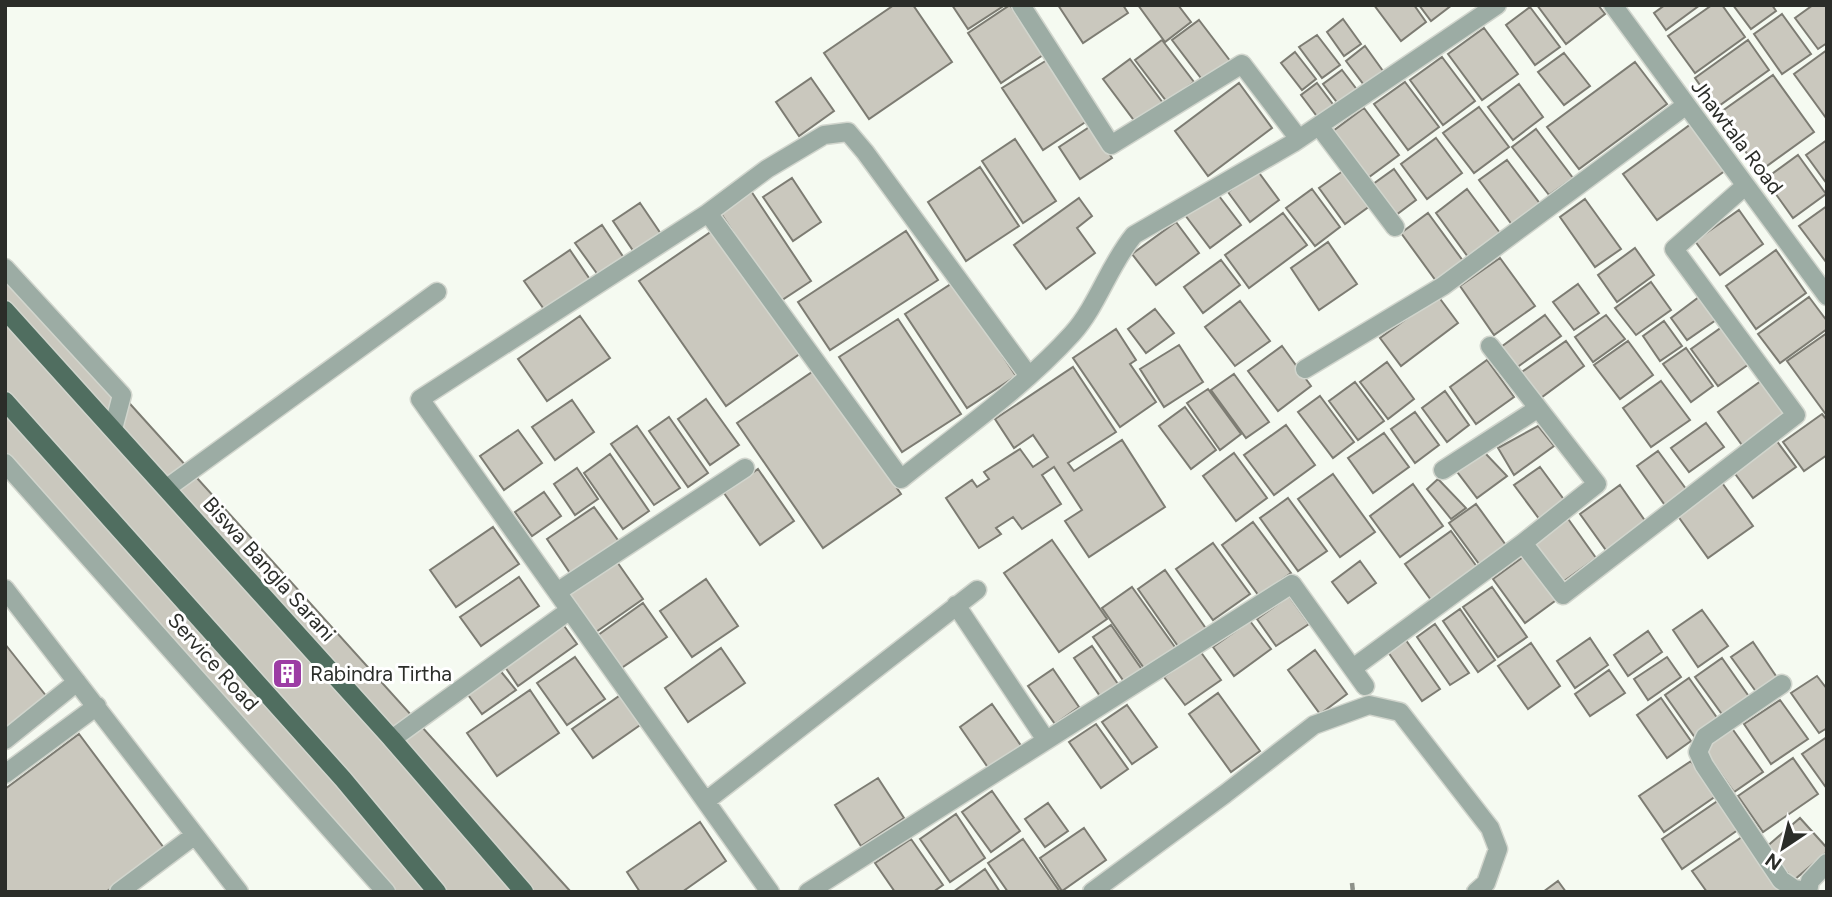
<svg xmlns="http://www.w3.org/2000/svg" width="1832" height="897" viewBox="0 0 1832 897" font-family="Figtree,sans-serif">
	<rect width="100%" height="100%" fill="#f5faf1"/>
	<path fill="#cac8be" stroke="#7d7c73" stroke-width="2" d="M894,5H913L952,62L869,119L824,53Z
		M952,5H1005L968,29Z
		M1010,5L1043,55L1001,83L968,33Z
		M1058,5H1123L1128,13L1083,43Z
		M1138,5H1178L1191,22L1165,42Z
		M1374,5H1414L1426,22L1401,41Z
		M1419,5H1452L1431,21Z
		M1537,5H1598L1605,14L1566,44Z
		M1665,5H1700L1666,30L1654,13Z
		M1712,5H1722L1745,37L1695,73L1668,36Z
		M1733,5H1772L1776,11L1751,29Z
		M1813,5H1827V43L1818,49L1795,18Z
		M1530,7L1560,47L1535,65L1506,25Z
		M1782,14L1811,54L1782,74L1754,34Z
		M1343,19L1361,44L1344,56L1327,32Z
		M1199,20L1231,62L1204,82L1172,40Z
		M1484,28L1518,74L1482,100L1448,54Z
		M1317,35L1340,65L1322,78L1299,47Z
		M1162,40L1194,82L1167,102L1135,60Z
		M1748,40L1769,70L1716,108L1695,78Z
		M1365,46L1383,71L1364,85L1346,61Z
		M1827,50V117L1826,118L1794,74Z
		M1295,52L1316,79L1302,90L1281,63Z
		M1564,53L1590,86L1564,105L1538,72Z
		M1442,57L1475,101L1443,125L1410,80Z
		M1130,59L1163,103L1136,123L1103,79Z
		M1047,60L1087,121L1043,150L1002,88Z
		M1635,62L1667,104L1579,169L1547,127Z
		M1342,70L1358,91L1339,105L1323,84Z
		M1773,75L1814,132L1760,171L1718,114Z
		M811,78L834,111L799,136L776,102Z
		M1405,82L1439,127L1408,150L1374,104Z
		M1239,83L1272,128L1208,176L1175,131Z
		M1317,83L1335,107L1319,119L1301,95Z
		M1519,84L1543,117L1513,140L1488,107Z
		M1479,107L1509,147L1474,173L1443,133Z
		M1364,108L1399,155L1365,180L1329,134Z
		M1691,124L1726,170L1657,220L1623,174Z
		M1091,126L1112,158L1080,179L1059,147Z
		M1536,129L1573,178L1549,195L1512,147Z
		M1436,138L1462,173L1427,199L1401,164Z
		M1015,139L1056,201L1023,223L982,161Z
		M1827,140V184L1806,155Z
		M1798,155L1826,194L1793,218L1765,179Z
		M1507,160L1541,205L1513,226L1479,180Z
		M980,167L1019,226L966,261L928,202Z
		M1347,168L1374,203L1345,224L1319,188Z
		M1394,169L1416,200L1392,218L1369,187Z
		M1257,170L1279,200L1250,222L1228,192Z
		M792,178L821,222L793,241L763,197Z
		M1312,189L1340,227L1315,246L1286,208Z
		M1467,189L1500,233L1468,257L1436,213Z
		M751,191L811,281L779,302L720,212Z
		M1216,192L1241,225L1210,248L1185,215Z
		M1079,198L1092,216L1077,228L1095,253L1046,289L1014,245Z
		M1585,199L1621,249L1595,267L1560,217Z
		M640,203L661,234L634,252L613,221Z
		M1827,206V262H1826L1799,226Z
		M1739,210L1763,244L1720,275L1695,241Z
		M1283,213L1307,245L1249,288L1225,255Z
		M1428,213L1466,265L1439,285L1401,233Z
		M1176,222L1199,253L1156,285L1132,254Z
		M602,225L624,258L598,275L575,243Z
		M715,229L801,353L726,406L639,281Z
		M906,231L938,280L830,350L798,302Z
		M1328,242L1357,284L1319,310L1291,268Z
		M1635,248L1654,275L1617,302L1598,275Z
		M570,250L591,281L546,312L524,281Z
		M1776,250L1806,293L1756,329L1726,286Z
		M5,257L122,395L571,892H393L5,456Z
		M1500,258L1535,306L1494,335L1460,286Z
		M1221,260L1240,285L1203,313L1184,287Z
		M954,282L1016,376L967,408L905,314Z
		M1651,282L1671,310L1636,335L1615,308Z
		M1578,284L1599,313L1574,330L1553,302Z
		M1438,296L1458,323L1401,366L1380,338Z
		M1699,297L1716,320L1687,340L1671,318Z
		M1809,297L1827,321V329L1780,363L1758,334Z
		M1240,301L1270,341L1235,366L1205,327Z
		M1155,309L1174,333L1146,353L1128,329Z
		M1545,315L1561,336L1516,368L1501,347Z
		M1606,315L1625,339L1593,362L1575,337Z
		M580,316L610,358L547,401L518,359Z
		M898,319L961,414L902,452L839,357Z
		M1664,321L1682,346L1660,361L1643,336Z
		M1722,327L1749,364L1718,386L1691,349Z
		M1116,329L1136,360L1130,364L1156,402L1120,427L1073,358Z
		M1827,333V416L1787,361Z
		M1566,341L1584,366L1538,400L1519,374Z
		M1628,341L1653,375L1620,399L1594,365Z
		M1179,345L1203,382L1164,407L1140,369Z
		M1282,346L1311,386L1278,411L1248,371Z
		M1686,348L1713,386L1691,402L1663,364Z
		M1487,360L1514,397L1476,424L1450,387Z
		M1387,362L1414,399L1388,419L1360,382Z
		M1073,367L1116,432L1068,463L1074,471L1122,440L1165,507L1089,557L1065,521L1082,510L1054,467L1042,475L1061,504L1022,529L1013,517L996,528L1001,534L979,548L946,498L972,480L977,487L989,479L984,472L1020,449L1033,467L1048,457L1033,435L1014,448L995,419Z
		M815,370L901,494L823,548L737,423Z
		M1234,374L1269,422L1246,438L1211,390Z
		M1661,381L1690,420L1651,447L1623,408Z
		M1761,381L1786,414L1742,445L1718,412Z
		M1355,382L1384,421L1358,440L1329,401Z
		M1208,389L1241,434L1220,450L1187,403Z
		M1445,391L1469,425L1447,442L1422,408Z
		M1320,396L1354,442L1333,458L1298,412Z
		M706,399L739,445L710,465L678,419Z
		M572,400L594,432L555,460L532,427Z
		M1185,407L1216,450L1191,469L1159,426Z
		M1415,412L1439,445L1415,463L1391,429Z
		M1822,414L1827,420V455L1804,471L1783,442Z
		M669,417L708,473L688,487L649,431Z
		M1706,423L1724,447L1689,472L1671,448Z
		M1286,425L1315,465L1274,495L1244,455Z
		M637,426L680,488L654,505L611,444Z
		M1538,426L1554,446L1514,475L1498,448Z
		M518,430L542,463L504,490L480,456Z
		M1384,433L1409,467L1373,493L1348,458Z
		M1776,440L1796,467L1753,498L1733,471Z
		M1658,451L1689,493L1667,508L1637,466Z
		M1234,453L1267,498L1236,521L1203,476Z
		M1485,453L1507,476L1477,498L1455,469Z
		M610,454L649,511L623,529L584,473Z
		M1540,467L1565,501L1540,520L1514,485Z
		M577,468L598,499L575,515L554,484Z
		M758,469L794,521L760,545L724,493Z
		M1333,474L1375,532L1340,557L1298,499Z
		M1438,479L1466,508L1451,519L1427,489Z
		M1720,480L1753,526L1708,558L1675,512Z
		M1413,484L1443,526L1400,557L1370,516Z
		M1620,485L1648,525L1608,553L1580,514Z
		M544,492L561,516L532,536L515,512Z
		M1288,498L1327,551L1298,571L1260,518Z
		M1476,504L1508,548L1482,568L1449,523Z
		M594,507L620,543L572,576L547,539Z
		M1566,516L1596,558L1560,584L1530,542Z
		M1253,522L1291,573L1259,596L1222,545Z
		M493,527L519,564L456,607L430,570Z
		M1451,531L1480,571L1434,604L1405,564Z
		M1052,540L1107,619L1059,652L1004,573Z
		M1213,543L1250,594L1213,620L1176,569Z
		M1527,554L1559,598L1525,623L1493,579Z
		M615,559L643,599L593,634L565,594Z
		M1360,561L1376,583L1348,603L1332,582Z
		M1165,570L1207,630L1180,649L1138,589Z
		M519,577L539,606L481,646L460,617Z
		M706,579L738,626L692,657L660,611Z
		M1132,587L1177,650L1146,671L1102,608Z
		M1492,587L1527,637L1498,657L1463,607Z
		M1289,596L1309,624L1276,646L1257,619Z
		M643,603L667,637L617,671L594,638Z
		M1460,609L1495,660L1478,672L1443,621Z
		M1702,610L1728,646L1698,667L1673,630Z
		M1250,621L1271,649L1234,676L1213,647Z
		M562,623L577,644L518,686L503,664Z
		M1435,624L1469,673L1450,685L1417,637Z
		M1111,625L1143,671L1125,683L1093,637Z
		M1648,631L1662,652L1628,676L1614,655Z
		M1403,636L1440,689L1422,701L1386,649Z
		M1590,638L1608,665L1575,688L1557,661Z
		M1753,642L1778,679L1757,693L1731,657Z
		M1531,643L1560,686L1528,709L1498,666Z
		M5,644L47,697L5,729Z
		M1092,646L1120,687L1102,699L1074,658Z
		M721,648L745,683L688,722L665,688Z
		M1315,650L1347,694L1320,714L1288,670Z
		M1200,651L1221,680L1185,705L1164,677Z
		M575,657L605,699L567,725L537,683Z
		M1667,657L1681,677L1648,700L1634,679Z
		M1722,658L1750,698L1724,717L1695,677Z
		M498,668L516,690L482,714L466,692Z
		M1053,669L1079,707L1055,724L1028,686Z
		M1609,670L1625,693L1590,716L1575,694Z
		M1817,676L1827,689V728L1819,733L1791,693Z
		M1689,678L1720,722L1696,739L1665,695Z
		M530,690L559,733L497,776L467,733Z
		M1218,693L1260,751L1231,772L1189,714Z
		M622,694L643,723L593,758L572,729Z
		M1661,698L1691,741L1667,758L1637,715Z
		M1780,700L1808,739L1771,764L1744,724Z
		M992,704L1022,747L989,769L960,727Z
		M1127,705L1157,747L1132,764L1102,722Z
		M1096,724L1128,769L1101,788L1069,742Z
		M1731,727L1763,772L1734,792L1702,747Z
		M79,734L164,848L106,892H5V789Z
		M1827,737V789L1802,754Z
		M1793,758L1818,794L1763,832L1738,796Z
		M1691,761L1716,796L1664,832L1639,796Z
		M878,778L904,818L861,846L835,805Z
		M992,791L1020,831L991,852L962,812Z
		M1722,798L1742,827L1682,869L1662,839Z
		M1048,803L1068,831L1045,847L1025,819Z
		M956,814L985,858L950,882L920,839Z
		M1800,818L1827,848V852L1794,880L1765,848Z
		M700,822L726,861L682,892H640L627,872Z
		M1084,828L1106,860L1062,891L1040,858Z
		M1742,837L1780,892H1707L1692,871Z
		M911,839L943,885L933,892H895L875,863Z
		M1023,839L1060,892H1008L988,863Z
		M985,869L1000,892H953Z
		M1558,881L1566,892H1543Z"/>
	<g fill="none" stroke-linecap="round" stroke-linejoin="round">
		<defs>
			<path id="minor" d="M1021,5L1111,145L1242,64L1299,139
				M1613,5L1827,296
				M1319,126L1395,227
				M708,213L767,169L824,135L848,132L865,152L1029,376
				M5,268L122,395L113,429
				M1305,369L1443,286L1685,106
				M5,463L386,892
				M1443,470L1537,409
				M167,488L437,292
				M1523,543L1563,595L1796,415L1674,249L1745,186
				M5,589L239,892
				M557,592L745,468
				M956,605L1046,740
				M1353,668L1523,543L1597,484L1490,346
				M1782,684L1705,737L1698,752L1704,765L1781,880L1794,889L1807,891
				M392,739L570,610
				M5,740L77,682
				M5,774L97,706
				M706,801L977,590
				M119,892L195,835
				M770,892L420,399L708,213L901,479C958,433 1022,389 1072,334C1098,305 1109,265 1134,235L1293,143L1497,5
				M808,892L1292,584L1365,686
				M1092,892L1225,794L1314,725L1369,705L1400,712L1490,828L1498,849L1486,883L1476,892
				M1808,892L1810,881L1827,863"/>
			<path id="major" d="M5,310L392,739L524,892
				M5,401L343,779L437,892"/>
		</defs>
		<use href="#minor" stroke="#d1d5cd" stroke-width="21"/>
		<use href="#major" stroke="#d1d5cd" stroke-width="21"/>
		<path stroke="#8d918a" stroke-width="4.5" stroke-dasharray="7 3.5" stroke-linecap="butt" d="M1352,883L1353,892"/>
		<use href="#minor" stroke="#9caca4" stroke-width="18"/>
		<use href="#major" stroke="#506e60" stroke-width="18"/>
	</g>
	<defs>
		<symbol id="building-square" viewBox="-11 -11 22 22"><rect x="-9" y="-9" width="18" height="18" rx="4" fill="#9c3ca4" stroke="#fff"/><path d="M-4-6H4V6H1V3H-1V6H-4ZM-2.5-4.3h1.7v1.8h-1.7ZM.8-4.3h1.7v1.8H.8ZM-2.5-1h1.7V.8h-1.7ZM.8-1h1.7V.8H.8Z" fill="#fff"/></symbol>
	</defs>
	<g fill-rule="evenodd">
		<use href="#building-square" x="270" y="656" width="35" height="35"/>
	</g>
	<g text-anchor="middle" stroke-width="6" stroke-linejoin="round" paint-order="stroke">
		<g font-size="21" fill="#2b2d29" stroke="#fff">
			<text transform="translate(1737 137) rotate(53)" y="7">Jhawtala Road</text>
			<text transform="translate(269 569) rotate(48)" y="7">Biswa Bangla Sarani</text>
			<text transform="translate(213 662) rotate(48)" y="7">Service Road</text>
		</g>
		<g font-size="21" fill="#2b2d29" stroke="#fff" text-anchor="start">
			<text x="310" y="681">Rabindra Tirtha</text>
		</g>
	</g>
	<rect width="1832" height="897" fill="none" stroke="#2b2d29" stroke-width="14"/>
	<g transform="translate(1783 848) rotate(215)" stroke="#ffffff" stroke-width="5" paint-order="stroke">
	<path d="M0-5L12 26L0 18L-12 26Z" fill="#2b2d29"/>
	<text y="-10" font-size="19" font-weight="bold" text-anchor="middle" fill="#2b2d29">N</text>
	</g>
</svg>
